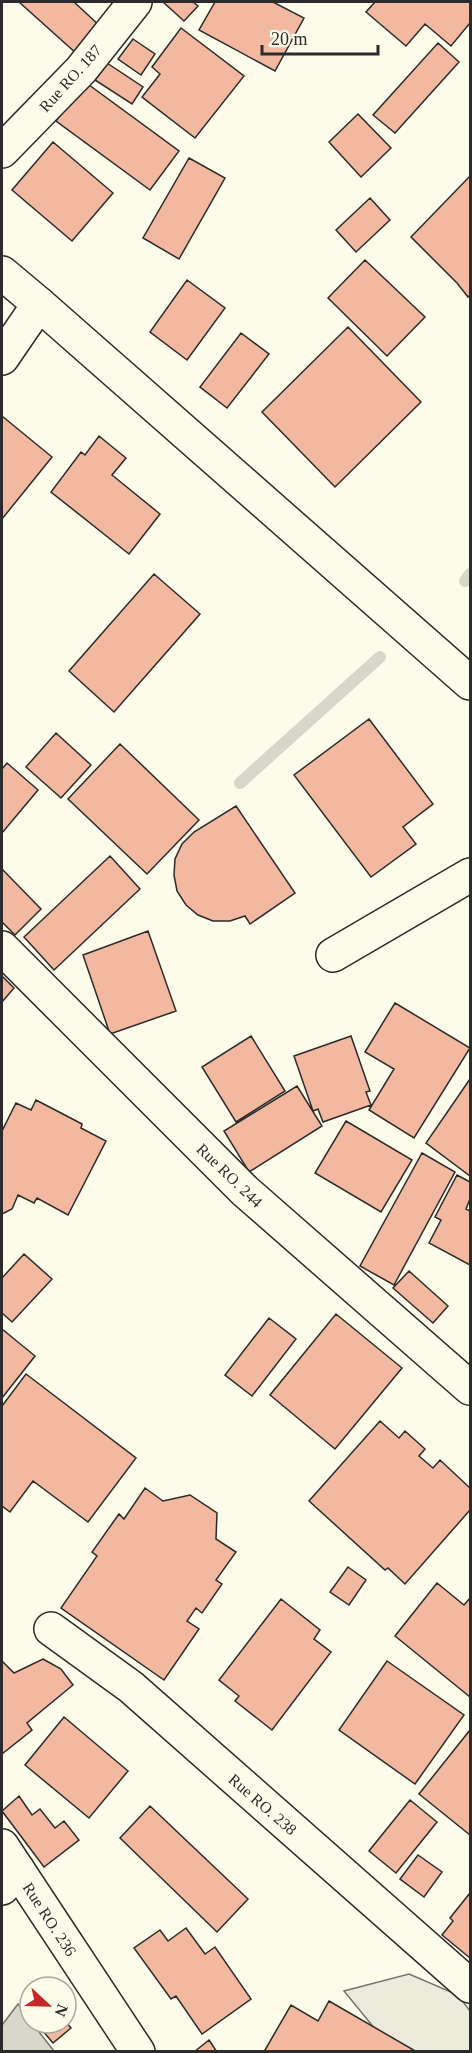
<svg xmlns="http://www.w3.org/2000/svg" width="472" height="2053" viewBox="0 0 472 2053" font-family="Georgia,serif">
	<rect width="100%" height="100%" fill="#fdfbea"/>
	<path fill="#ecebdb" stroke="#74746e" stroke-width="1.5" d="M409,1974L458,1995L470,2011V2051H393L344,1991Z"/>
	<path fill="#d8d7c9" stroke="#74746e" stroke-width="1.5" d="M18,2004L30,2020V2023H32L54,2051H2V2025Z"/>
	<g fill="none" stroke-linecap="round" stroke-linejoin="round">
		<path stroke="#d8d7c9" stroke-width="12" d="M465,581L470,574
			M240,783L380,657"/>
	</g>
	<path fill="#f2b8a0" stroke="#2b2b2b" stroke-width="1.5" d="M19,2H74L101,27L77,54Z
		M163,2H193L198,6L184,21Z
		M215,2H273L304,18L275,71L199,30Z
		M375,2H470V23L451,46L425,24L406,46L366,12Z
		M181,28L244,76L195,138L142,97L160,74L152,67Z
		M133,39L155,54L141,75L118,59Z
		M438,43L459,62L395,133L373,115Z
		M107,63L143,87L132,104L95,80Z
		M85,82L179,151L150,190L56,121Z
		M358,114L391,148L361,177L329,142Z
		M53,142L113,193L72,241L12,190Z
		M189,158L225,178L179,259L143,238Z
		M470,176V295L468,297L457,283L411,237Z
		M370,198L390,220L356,252L336,230Z
		M365,260L425,317L387,356L328,298Z
		M187,280L225,308L187,360L150,332Z
		M348,327L421,402L335,487L262,412Z
		M241,333L269,354L227,408L200,387Z
		M2,416L52,457L2,519Z
		M99,436L126,458L112,475L160,514L129,554L51,492L81,452L85,455Z
		M154,574L200,614L114,712L69,671Z
		M369,719L433,804L403,827L416,844L371,877L294,775Z
		M56,733L91,765L61,798L26,767Z
		M120,744L199,820L147,874L68,799Z
		M7,763L38,790L2,833V769Z
		M236,806L295,893L250,924L245,916L230,921H213L198,915L186,905L177,891L174,875L175,859L182,844L194,832Z
		M110,856L140,889L54,970L24,937Z
		M3,870L41,909L15,935L2,922V872Z
		M148,931L176,1011L110,1034L83,955Z
		M2,976L14,988L2,1002Z
		M395,1003L470,1048L414,1138L369,1110L394,1069L365,1052Z
		M251,1036L285,1091L236,1122L202,1067Z
		M351,1036L370,1091L366,1092L371,1105L323,1122L318,1109L313,1111L294,1056Z
		M470,1079V1176L426,1143Z
		M297,1086L322,1126L249,1172L224,1131Z
		M36,1100L82,1124L81,1128L106,1141L68,1215L37,1198L34,1203L18,1195L12,1209L2,1214V1131L16,1103L31,1110Z
		M346,1121L412,1160L381,1212L315,1173Z
		M422,1153L455,1172L394,1285L360,1266Z
		M457,1175L470,1182V1199L466,1209L470,1211V1265L429,1243L441,1220L435,1217Z
		M24,1254L52,1279L12,1322L2,1313V1278Z
		M409,1271L448,1306L433,1323L393,1288Z
		M336,1314L402,1368L335,1449L270,1395Z
		M269,1318L296,1339L252,1396L225,1375Z
		M2,1329L35,1356L2,1398Z
		M26,1374L136,1458L88,1522L33,1481L10,1512L2,1506V1406Z
		M380,1421L399,1438L405,1431L425,1449L419,1456L433,1468L440,1460L470,1488V1510L405,1584L388,1568L385,1570L309,1501Z
		M145,1488L163,1501L190,1495L217,1513L216,1539L236,1552L216,1580L222,1584L202,1613L196,1608L187,1621L199,1629L164,1680L61,1608L97,1556L92,1552L119,1514L124,1519Z
		M348,1567L366,1580L349,1605L330,1592Z
		M437,1583L464,1605L470,1598V1697L395,1636Z
		M281,1599L320,1630L314,1639L331,1652L272,1730L235,1701L239,1696L219,1680Z
		M43,1659L61,1669L73,1685L27,1723L32,1730L2,1754V1661L14,1673Z
		M387,1661L464,1715L415,1784L339,1730Z
		M64,1717L128,1771L89,1818L25,1765Z
		M470,1730V1835L419,1794Z
		M19,1796L32,1815L40,1809L55,1828L64,1821L79,1840L44,1867L2,1811Z
		M410,1800L437,1822L396,1873L369,1851Z
		M150,1806L248,1899L217,1932L120,1838Z
		M418,1855L442,1872L424,1897L400,1879Z
		M470,1893V1958L442,1935L453,1921L450,1918Z
		M186,1928L205,1954L215,1947L251,1999L202,2034L176,1996L171,1999L134,1948L160,1930L168,1941Z
		M329,2001L417,2052H269L265,2050L291,2005L318,2021Z
		M66,2022L71,2028L53,2043L36,2023Z
		M209,2040L217,2052H194Z"/>
	<g fill="none" stroke-linecap="round" stroke-linejoin="round">
		<defs>
			<path id="minor" d="M2,151L81,70L135,2
				M2,358L39,304
				M2,948L245,1191L470,1388
				M333,955L470,875
				M51,1629L131,1687L470,1986
				M2,1888L18,1870"/>
			<path id="tertiary" d="M2,1846L138,2052"/>
			<path id="primary" d="M2,273L39,304L470,683"/>
		</defs>
		<use href="#minor" stroke="#2b2b2b" stroke-width="36"/>
		<use href="#tertiary" stroke="#2b2b2b" stroke-width="36"/>
		<use href="#primary" stroke="#2b2b2b" stroke-width="36"/>
		<use href="#minor" stroke="#fdfbea" stroke-width="33"/>
		<use href="#tertiary" stroke="#fdfbea" stroke-width="33"/>
		<use href="#primary" stroke="#fdfbea" stroke-width="33"/>
	</g>
	<g text-anchor="middle" stroke-width="4.5" stroke-linejoin="round" paint-order="stroke">
		<g font-size="16" fill="#2b2b2b" stroke="#fdfbea">
			<text transform="translate(70 78) rotate(-48)" y="6">Rue RO. 187</text>
			<text transform="translate(230 1175) rotate(44)" y="6">Rue RO. 244</text>
			<text transform="translate(263 1804) rotate(41)" y="6">Rue RO. 238</text>
			<text transform="translate(50 1919) rotate(57)" y="6">Rue RO. 236</text>
		</g>
	</g>
	<rect width="472" height="2053" fill="none" stroke="#2b2b2b" stroke-width="6"/>
	<g transform="translate(48 2005) rotate(112)"><circle r="28" fill="#fdfbea" stroke="#a9a89e" stroke-width="1.5"/>
	<path d="M0-4.5L10 22L0 15L-10 22Z" fill="#c62828"/>
	<text y="-9" font-size="16" font-weight="bold" text-anchor="middle" fill="#2b2b2b">N</text>
	</g>
	<path d="M262 45v9h116v-9" fill="none" stroke="#2b2b2b" stroke-width="3"/>
	<text x="271" y="45" font-size="18" fill="#2b2b2b" stroke="#fdfbea" stroke-width="4.5" paint-order="stroke">20 m</text>
</svg>
